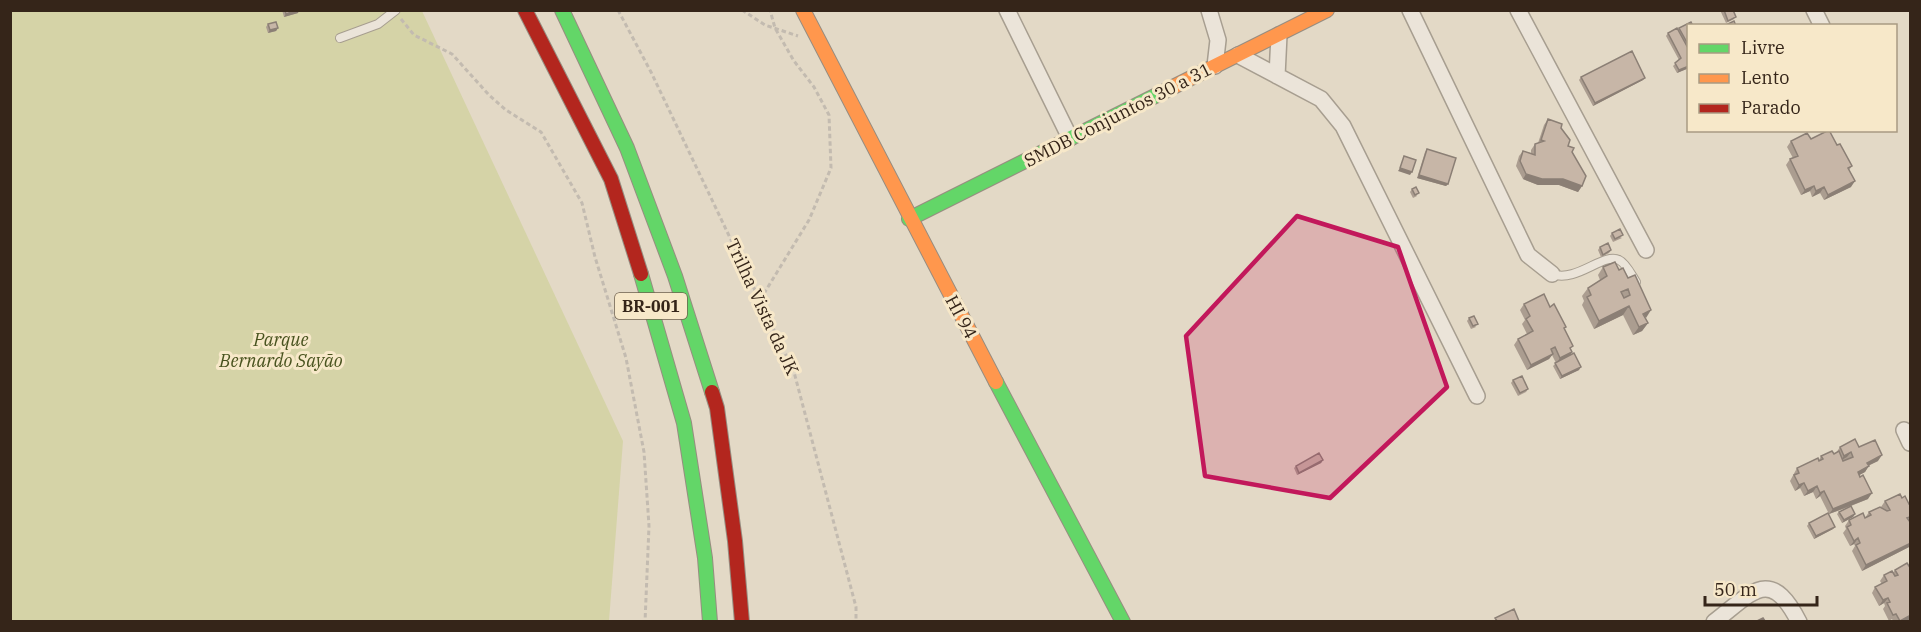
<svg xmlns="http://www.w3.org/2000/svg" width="1921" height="632" viewBox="0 0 1921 632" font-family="'IBM Plex Serif',serif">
	<rect width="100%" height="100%" fill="#e3d9c6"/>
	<path fill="#d5d3a7" d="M10,11H422L623,441L609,621H11Z"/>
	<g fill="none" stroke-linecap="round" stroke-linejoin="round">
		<defs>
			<path id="lane" d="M340,38L378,24L396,10
				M1552,274C1577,283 1603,252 1619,260C1626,263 1632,276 1636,282"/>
			<path id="street" d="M1007,10L1070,138
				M1209,10L1218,40L1215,66
				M1410,10L1528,255L1552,274
				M1518,10L1646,250
				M1814,10L1822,26
				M1238,55L1321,99L1343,126L1477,396
				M1277,76L1279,35
				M1904,430L1910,443
				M1714,622C1752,593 1770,565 1799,622"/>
			<path id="fast" d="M562,10L627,148L675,276L712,392
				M909,219L1167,90
				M641,274L684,423L705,558L710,622
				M996,382L1123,622"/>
			<path id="slow" d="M803,10L996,382
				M1167,90L1327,10"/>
			<path id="jam" d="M525,10L611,179L641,274
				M712,392L717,408L735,541L742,622"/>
		</defs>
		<use href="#lane" stroke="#a79e90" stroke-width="10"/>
		<use href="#street" stroke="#a79e90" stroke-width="18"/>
		<use href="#fast" stroke="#978d80" stroke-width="16"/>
		<use href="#slow" stroke="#978d80" stroke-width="16"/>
		<use href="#jam" stroke="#978d80" stroke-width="16"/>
		<path stroke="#c3bbb0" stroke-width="3" stroke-dasharray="4.5 3" stroke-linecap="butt" d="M618,10L651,72L794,372L856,607V622
			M742,10L765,25L798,36
			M401,19L414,35L452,54L489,95L506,110L541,132L582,203L595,257L626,358L644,452L649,526L645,622
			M760,300L809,220L831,168L829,115L814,87L794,61L775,28L770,10"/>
		<use href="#lane" stroke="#ebe4d9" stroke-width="8"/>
		<use href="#street" stroke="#ebe4d9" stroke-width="15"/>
		<use href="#fast" stroke="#63d668" stroke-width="14"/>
		<use href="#slow" stroke="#ff974d" stroke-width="14"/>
		<use href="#jam" stroke="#b3261e" stroke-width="14"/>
	</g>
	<path fill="#ab9d90" d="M282,10H299L298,13L284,17Z
		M1720,10H1733L1734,19L1726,23Z
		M268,24L278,28L276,31L268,33L266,27Z
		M1689,26V68L1677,73L1673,66L1679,60L1666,36L1668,33L1678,29L1679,28Z
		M1581,77L1643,80L1593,106L1579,80Z
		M1548,119L1561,128L1568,146L1572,152L1582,186L1578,192L1559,185H1538L1523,179L1516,166L1519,156L1523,151L1531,153V150L1535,144L1538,143L1544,125Z
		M1811,139L1837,145L1852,166L1849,170L1851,187L1824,200L1820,193L1812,197L1810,191L1801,195L1786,165L1790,159L1793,158L1787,147L1791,141Z
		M1427,149L1448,184L1446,186L1417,178L1425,152Z
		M1412,189L1417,196L1413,198L1410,192Z
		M1612,233L1622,238L1613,242L1610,236Z
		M1600,247L1611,250L1609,253L1601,257L1598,250Z
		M1615,262L1648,323L1642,331L1633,335L1623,315L1594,329L1582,305L1584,301L1582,296L1588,288L1600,280L1598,275L1603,267Z
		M1524,304L1550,307L1566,327L1564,329L1572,352L1570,355L1579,370L1560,379L1553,366L1556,363L1552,355L1549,359L1527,370L1514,345L1518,339L1527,334L1522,324L1525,320L1520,310Z
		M1469,318L1476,327L1471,329L1467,321Z
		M1513,380L1528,389L1526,392L1518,396L1511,383Z
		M1840,447H1859L1878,461L1868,466L1865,472L1859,475L1868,499L1851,506L1855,514L1853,517L1842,523L1837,514L1839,512L1849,507L1829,514L1820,496L1816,499L1813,492L1804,496L1800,488L1795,491L1790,481L1797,468L1819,460L1821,456L1834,454L1836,453Z
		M1323,460L1321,463L1297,475L1294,468L1296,466Z
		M1902,498L1909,504L1911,503V546L1862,571L1852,551L1855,546L1854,544L1850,546L1843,533L1846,529L1845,526L1849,520L1865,518L1869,512L1882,508L1881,507L1885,501Z
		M1809,523L1833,529L1814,539L1807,526Z
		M1910,569H1911V619L1906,621H1893L1892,619L1889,621L1883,609L1885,606L1884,603L1879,606L1872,593L1875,587L1882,584L1880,581L1884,575L1893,573L1895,570Z"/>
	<path fill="#8b7f75" d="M297,10H299L298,13L284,17L286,14Z
		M278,28L276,31L268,33L270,30Z
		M1689,66V68L1677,73L1679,70Z
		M1645,78L1643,80L1593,106L1595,103Z
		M1400,168L1412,172L1410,175L1398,171Z
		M1526,174L1563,179L1582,186L1578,192L1559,185H1538L1523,179Z
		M1419,175L1448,184L1446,186L1417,178Z
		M1855,181L1851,187L1824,200L1828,195Z
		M1814,186L1810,191L1801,195L1805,190Z
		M1824,187L1820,193L1812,197L1816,191Z
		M1629,306L1623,315L1594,329L1599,321Z
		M1651,310L1646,318L1643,314Z
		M1648,323L1642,331L1633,335L1639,327Z
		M1572,352L1569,358L1556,364L1560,358Z
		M1553,354L1549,359L1527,370L1531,365Z
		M1581,367L1579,370L1560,379L1562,376Z
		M1851,452L1847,457L1840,461L1844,456Z
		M1882,455L1878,461L1863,468L1867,463Z
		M1323,460L1321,463L1297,475L1299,473Z
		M1869,466L1865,472L1854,478L1858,472Z
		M1804,483L1800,488L1795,491L1799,485Z
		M1817,486L1813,492L1804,496L1808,491Z
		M1824,491L1820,496L1816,499L1820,493Z
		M1872,493L1868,499L1829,514L1833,509Z
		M1855,514L1853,517L1842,523L1844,520Z
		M1835,527L1833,529L1814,539L1816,536Z
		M1858,538L1854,544L1850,546L1854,541Z
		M1911,543V546L1862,571L1866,565Z
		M1888,598L1884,603L1879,606L1883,600Z
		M1911,615V619L1906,621H1899Z"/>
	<path fill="#c7b6a7" stroke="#8b7f75" stroke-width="1.5" fill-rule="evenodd" d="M285,10H297L286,14Z
		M1724,10H1733L1736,17L1728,21Z
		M1734,21L1736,26H1724Z
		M276,22L278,28L270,30L268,24Z
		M1691,22L1693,26H1689V46L1679,28Z
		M1677,28L1689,50V66L1679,70L1675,63L1681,58L1668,33Z
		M1632,51L1645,78L1595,103L1581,77Z
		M1548,119L1562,124L1561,128L1570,140L1568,146L1574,148L1572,152L1586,176L1582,186L1563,179H1542L1526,174L1520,161L1523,151L1535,155V144L1544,141L1541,140Z
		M1829,130L1837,145L1840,144L1852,166L1848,168L1855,181L1828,195L1824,187L1816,191L1814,186L1805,190L1790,159L1798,156L1791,141L1807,133L1811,139Z
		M1427,149L1456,158L1448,184L1419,175Z
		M1404,156L1416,160L1412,172L1400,168Z
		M1416,187L1419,193L1415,195L1412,189Z
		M1620,229L1623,235L1615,239L1612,233Z
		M1608,243L1611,250L1603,255L1600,247Z
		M1615,262L1619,270L1623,268L1628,278L1635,275L1651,310L1643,314L1648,323L1639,327L1629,306L1599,321L1587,297L1591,295L1588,288L1607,276L1603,267ZM1628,289L1630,295L1624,298L1621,292Z
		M1544,294L1550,307L1554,304L1566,327L1564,328L1573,346L1570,348L1572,352L1560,358L1555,347L1551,349L1553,354L1531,365L1518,339L1533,331L1526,319L1530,316L1524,304Z
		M1474,316L1478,324L1473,326L1469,318Z
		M1574,353L1581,367L1562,376L1555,363Z
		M1522,376L1528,389L1520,393L1513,380Z
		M1855,439L1859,447L1875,440L1882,455L1867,463L1869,466L1858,472L1860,477L1863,475L1872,493L1833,509L1824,491L1820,493L1817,486L1808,491L1804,483L1799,485L1794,475L1799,473L1797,468L1818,458L1819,461L1823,459L1821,456L1832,451L1834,454L1839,451L1843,461L1853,457L1851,452L1844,456L1840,447Z
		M1319,453L1323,460L1299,473L1296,466Z
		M1900,494L1902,498L1905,496L1909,504L1911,503V519L1910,517L1907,518L1910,522H1911V543L1866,565L1856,545L1860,543L1858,538L1854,541L1847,527L1851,525L1849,520L1863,513L1865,518L1871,515L1869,512L1880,507L1887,511L1890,510L1885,501Z
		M1851,506L1855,514L1844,520L1839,512Z
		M1828,513L1835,527L1816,536L1809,523Z
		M1907,563L1911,569V615L1900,621L1896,614L1893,615L1887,603L1890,602L1888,598L1883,600L1875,587L1887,581L1884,575L1892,571L1895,576L1898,575L1895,570Z
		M1514,609L1519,621H1497L1495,618Z
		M1763,618L1765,621H1757Z"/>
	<path fill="#c2185b" fill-opacity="0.2" stroke="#c2185b" stroke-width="4.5" stroke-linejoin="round" d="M1297,216L1398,247L1447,387L1330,498L1205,476L1186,336Z"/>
	<g text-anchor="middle" stroke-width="6" stroke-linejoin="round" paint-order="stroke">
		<rect fill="#f7e8c9" stroke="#6f604e" stroke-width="1.5" x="615" y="293" width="72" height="26" rx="4.5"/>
		<g font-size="16" font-weight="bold" fill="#352519">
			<text x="651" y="312">BR-001</text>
		</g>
		<g font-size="18" fill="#352519" stroke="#f7e8c9">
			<text transform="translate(1118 115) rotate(-27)" y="6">SMDB Conjuntos 30 a 31</text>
			<text transform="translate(762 307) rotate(65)" y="6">Trilha Vista da JK</text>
			<text transform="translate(961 317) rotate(62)" y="6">HI 94</text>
		</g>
		<g font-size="18" font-style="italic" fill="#49531f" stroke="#f7e8c9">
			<text x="281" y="346">Parque<tspan x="281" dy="21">Bernardo Sayão</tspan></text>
		</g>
	</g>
	<rect width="1921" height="632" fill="none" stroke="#352519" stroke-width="24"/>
	<rect x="1687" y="24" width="210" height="108" fill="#f7e8c9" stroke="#a99a83" stroke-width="1.5"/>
	<rect x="1699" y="44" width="30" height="9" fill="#63d668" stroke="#a99a83" stroke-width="1.5"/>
	<text x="1741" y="54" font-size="18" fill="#352519">Livre</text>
	<rect x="1699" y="74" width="30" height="9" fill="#ff974d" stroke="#a99a83" stroke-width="1.5"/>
	<text x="1741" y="84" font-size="18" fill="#352519">Lento</text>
	<rect x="1699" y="104" width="30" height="9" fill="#b3261e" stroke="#a99a83" stroke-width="1.5"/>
	<text x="1741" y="114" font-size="18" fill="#352519">Parado</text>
	<path d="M1705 596v9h112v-9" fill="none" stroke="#352519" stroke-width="3"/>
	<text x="1714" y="596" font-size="18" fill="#352519" stroke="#f7e8c9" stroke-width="4.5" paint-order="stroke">50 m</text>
</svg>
